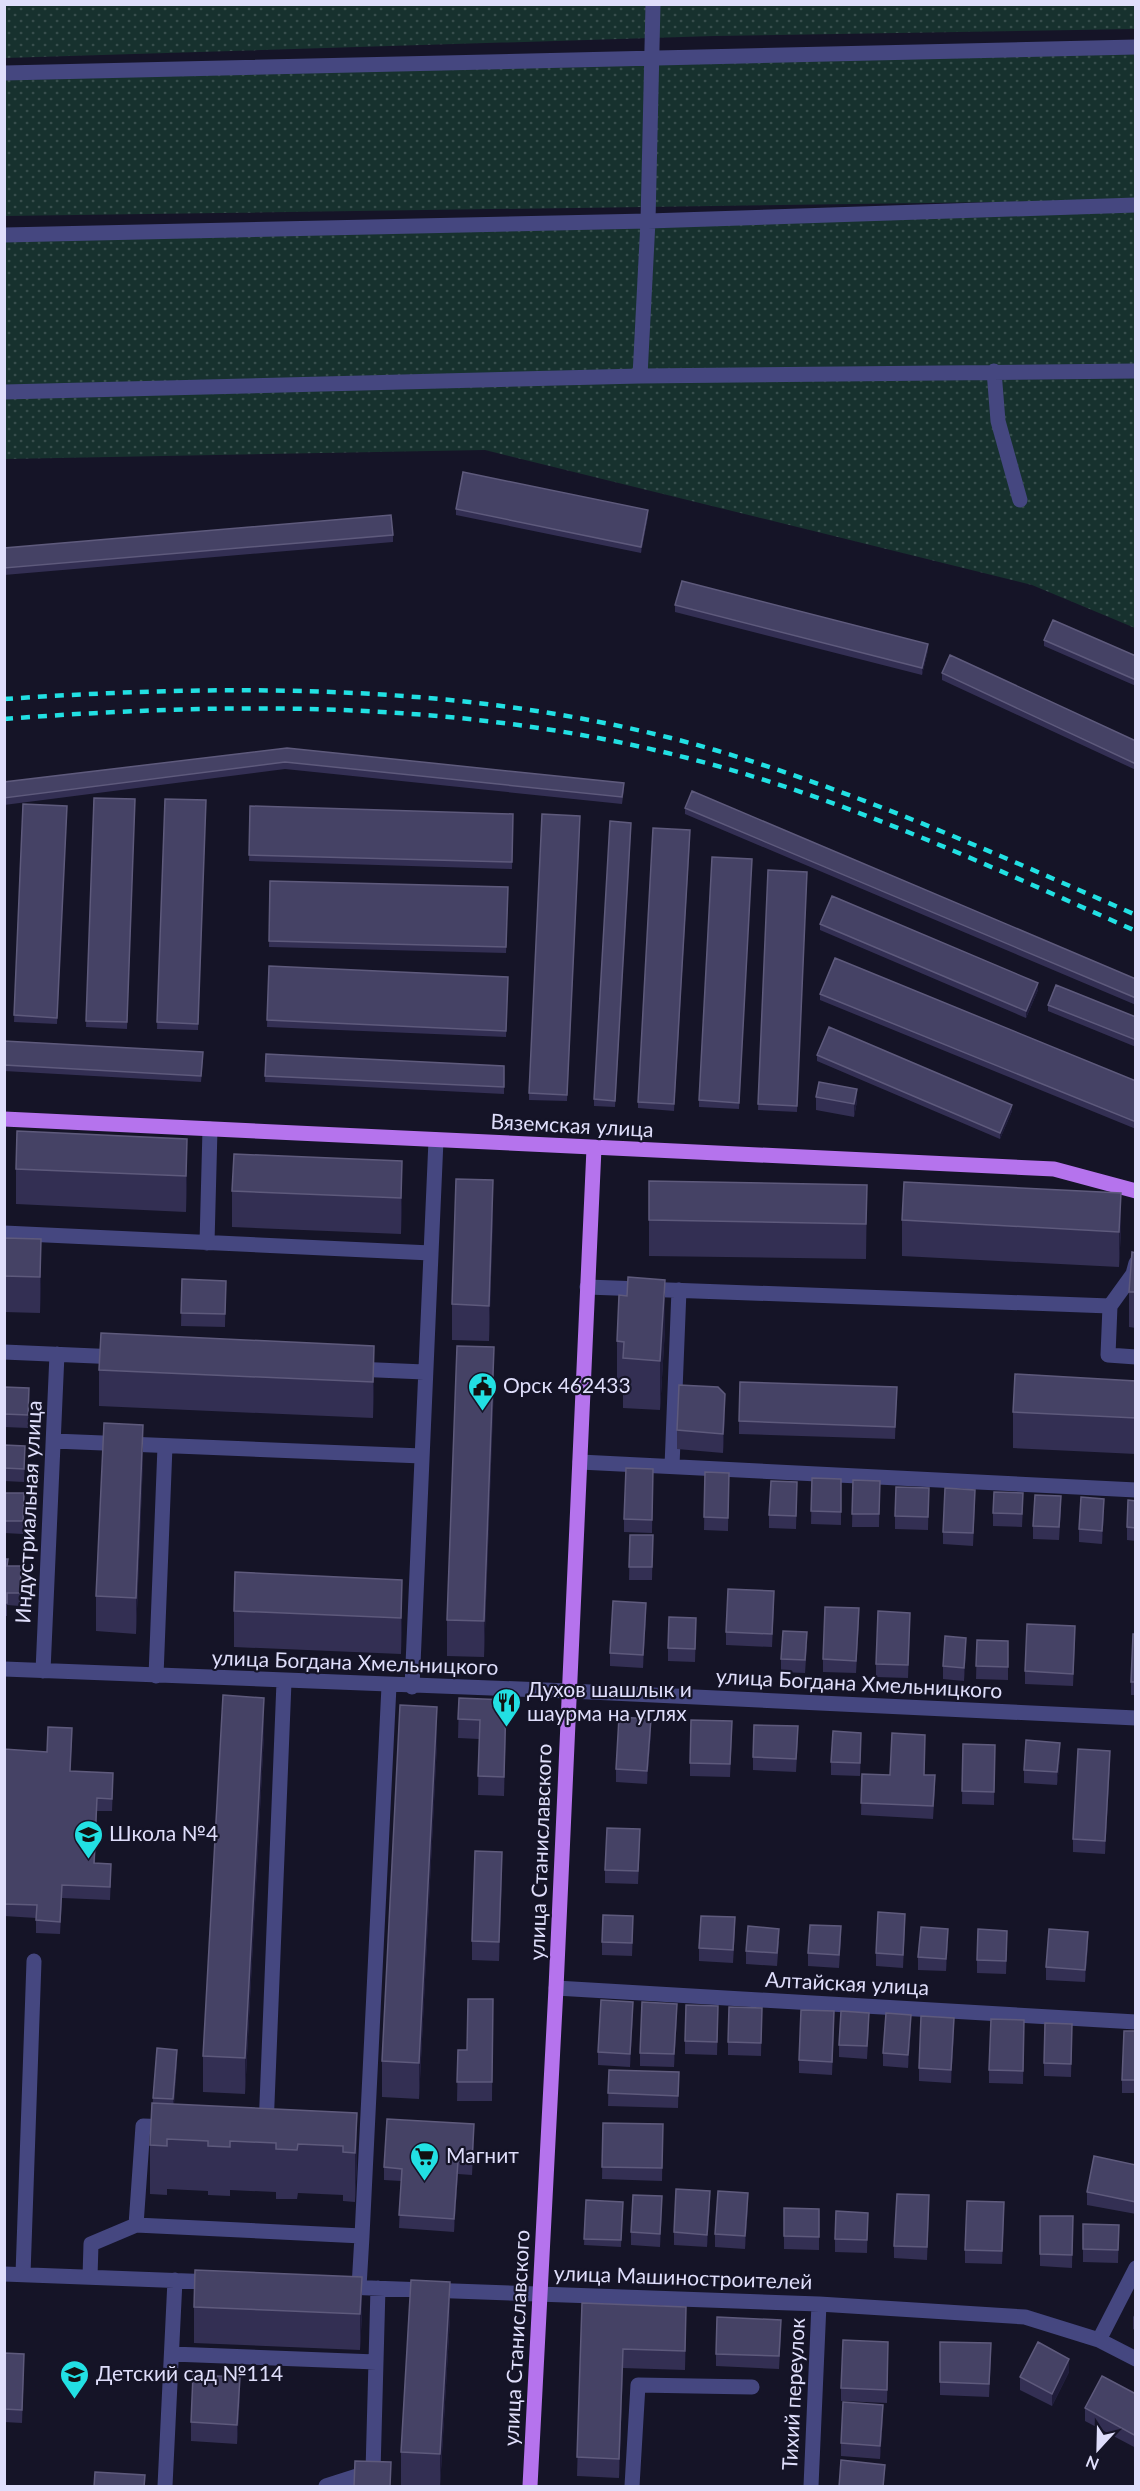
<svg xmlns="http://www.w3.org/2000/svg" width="1140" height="2491" viewBox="0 0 1140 2491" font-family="Lato,sans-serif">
	<defs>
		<pattern id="grass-dots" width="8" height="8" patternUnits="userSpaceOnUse" patternTransform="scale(1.5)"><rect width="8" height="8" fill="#17312e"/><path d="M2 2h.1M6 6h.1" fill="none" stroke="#384e4d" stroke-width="1.8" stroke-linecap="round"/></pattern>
	</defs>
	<rect width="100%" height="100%" fill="#151427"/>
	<path fill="url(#grass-dots)" d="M1135,4L1136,29L714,36L5,58L4,5Z
		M1135,40V200L5,216L4,71Z
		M1135,210V628L1032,585L485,450L5,459L4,229Z"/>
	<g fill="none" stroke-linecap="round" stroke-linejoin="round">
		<path stroke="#454780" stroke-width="15" d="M4,73L1136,47
			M4,235L648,221L1136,205
			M994,371L998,421L1020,500
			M640,376L648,221L653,4
			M4,392L640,376L1136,371
			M4,1233L431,1253
			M207,1243L210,1129
			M587,1287L1110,1306L1133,1274L1136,1263
			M1110,1306L1108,1355L1136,1357
			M4,1352L118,1357
			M355,1369L424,1372
			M54,1441L422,1456
			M580,1462L1136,1490
			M672,1466L679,1290
			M4,1669L569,1691L1136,1718
			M43,1671L57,1354
			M156,1676L165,1446
			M412,1687L436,1140
			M556,1988L1136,2022
			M266,2128L284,1682
			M136,2225L362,2236L389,1686
			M4,2274L214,2282
			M23,2274L34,1961
			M90,2277L91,2244L136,2225L143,2126L169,2127
			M343,2287L819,2304L1025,2317L1099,2340L1136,2359
			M359,2287L362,2236
			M1099,2340L1136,2268
			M172,2354L376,2362
			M165,2486L175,2280
			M326,2486L373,2471L378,2288
			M632,2486L638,2385L752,2387
			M811,2486L819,2304"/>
		<path stroke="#b573ed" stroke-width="15" d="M4,1119L1054,1169L1136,1191
			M530,2486L556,1988L594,1148"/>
		<path stroke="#22e0e3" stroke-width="4.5" stroke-dasharray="9 8" stroke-linecap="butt" d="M4,699C241,683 485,683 715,750C860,793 997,854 1136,915
			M4,719C242,701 478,700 710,764C857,804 996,869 1136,931"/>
	</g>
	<path fill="#332f53" d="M456,509L648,516L641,553L456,515Z
		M393,535V542L4,575V548Z
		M675,605L928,650L922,675L675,612Z
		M1044,640L1136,656V686L1044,646Z
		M942,673L1136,741V770L942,680Z
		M287,748L624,789L622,804L285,769L4,805V782Z
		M94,798L135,799L127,1029L86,1027Z
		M165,799L206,800L198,1030L157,1029Z
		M23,804L67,806L57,1024L14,1022Z
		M250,806L513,814L512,869L249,861Z
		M685,808L1136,979V1005L685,814Z
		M580,822L567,1101L529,1100V1093Z
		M631,829L615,1107L594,1106V1099Z
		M690,837L674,1111L638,1108V1102Z
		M752,859L739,1109L699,1107V1100Z
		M768,870L807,872L797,1112L758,1110Z
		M270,881L508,887L506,953L269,947Z
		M820,924L1038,990L1026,1018L820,930Z
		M269,966L508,977L506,1037L267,1027Z
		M820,994L1136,1081V1129L820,1000Z
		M1048,1005L1136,1017V1047L1048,1011Z
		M4,1041L203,1059L201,1082L4,1071Z
		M266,1054L504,1066V1094L265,1082Z
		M817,1055L1012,1111L1000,1139L817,1061Z
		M816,1097L857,1101L854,1117L816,1110Z
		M16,1169L187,1175L186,1212L16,1204Z
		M867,1185L866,1259L649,1256V1220Z
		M232,1191L402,1197L401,1234L232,1227Z
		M493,1216L489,1341L452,1340V1304Z
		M902,1220L1121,1229L1119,1267L902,1256Z
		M4,1238L41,1275L40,1313L4,1312Z
		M1136,1253V1328L1129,1327V1292Z
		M182,1279L226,1281L225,1327L181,1326Z
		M627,1296L665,1329L660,1410L623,1408V1391H617V1341Z
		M99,1370L374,1381L373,1418L99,1406Z
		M1136,1381V1454L1013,1448V1412Z
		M494,1383L484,1657L447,1656V1620Z
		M4,1387L29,1401L28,1428L4,1427Z
		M897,1387L895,1439L739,1434V1421Z
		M725,1413L723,1453L677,1449V1430Z
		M4,1445L25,1459L24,1482L4,1481Z
		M143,1461L136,1634L96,1631V1596Z
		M653,1469L652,1533L624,1532V1519Z
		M705,1472L729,1473L728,1531L704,1530Z
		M812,1478L841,1479V1525L811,1524Z
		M853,1480L880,1481L879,1527H852Z
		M929,1488L928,1530L895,1529V1516Z
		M4,1493L24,1506L23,1534L4,1533Z
		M797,1495L796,1529L769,1528V1515Z
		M1136,1501V1541L1127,1540V1527Z
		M975,1503L973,1546L943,1544V1532Z
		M1023,1506L1022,1527L993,1526V1513Z
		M1061,1509L1059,1540L1033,1539V1526Z
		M1104,1512L1102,1544L1079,1542V1529Z
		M630,1535H653L652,1580H629Z
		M4,1559L8,1566L21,1579L20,1606L7,1605V1616H4Z
		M774,1604L772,1647L726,1645V1632Z
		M234,1611L402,1615L401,1654L234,1647Z
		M646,1616L643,1668L610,1666V1653Z
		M859,1621L856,1673L823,1672V1659Z
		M910,1626L908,1678L876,1677V1664Z
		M696,1631L695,1662L668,1661V1648Z
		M1136,1634V1695H1131V1682Z
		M1075,1639L1073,1686L1025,1684V1671Z
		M977,1640L1008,1641V1680L976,1679Z
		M807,1645L805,1673L781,1672V1659Z
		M966,1650L964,1681L943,1679V1666Z
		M459,1698L506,1719L504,1796L478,1795L479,1739L458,1738Z
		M651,1732L647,1784L616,1782V1769Z
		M264,1734L245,2094L203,2092V2056Z
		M732,1734L730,1777L690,1776V1763Z
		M798,1739L796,1772L753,1770V1757Z
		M72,1741L70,1771L113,1786L112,1811H97L95,1863L111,1877L110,1900L62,1898L60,1934L36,1933V1918L4,1916V1749L47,1752Z
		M437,1743L419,2099L382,2097V2061Z
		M963,1744L995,1745L994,1805L962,1804Z
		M861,1746L860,1776L831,1775V1762Z
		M925,1748L924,1775L935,1788L933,1819L861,1815L862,1774L890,1775Z
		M1060,1756L1057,1785L1024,1783V1770Z
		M1110,1763L1105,1854L1073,1852V1839Z
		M640,1842L638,1884L605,1883V1870Z
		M502,1871L499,1961L472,1960V1941Z
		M905,1927L903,1968L876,1966V1953Z
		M633,1929L632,1956L602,1955V1942Z
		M735,1930L733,1963L699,1961V1948Z
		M841,1939L839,1968L808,1966V1953Z
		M779,1941L777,1966L746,1964V1951Z
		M948,1942L946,1971L918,1970V1957Z
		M1007,1943L1006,1974L977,1973V1960Z
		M1088,1945L1085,1982L1046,1980V1967Z
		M493,1999L492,2101H457L458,2050H467Z
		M762,2008L761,2056L728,2055V2042Z
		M633,2014L630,2067L598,2065V2052Z
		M677,2017L674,2067L640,2066V2053Z
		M718,2019L717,2055L685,2054V2041Z
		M834,2024L832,2075L799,2073V2060Z
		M869,2026L867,2059L839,2057V2045Z
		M911,2028L908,2068L883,2066V2053Z
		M954,2031L951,2083L919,2081V2068Z
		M1136,2031V2093H1122V2080Z
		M1024,2033L1023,2084L989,2083V2070Z
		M1072,2037L1071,2077L1044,2076V2063Z
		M177,2062L174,2104L357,2113V2162L355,2202L343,2201V2195L298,2193L297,2199H276V2192L230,2190V2196L208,2195V2191L167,2189V2195L150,2194V2145L153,2098Z
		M609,2070L679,2072L678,2108L608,2106Z
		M603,2123L663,2124L662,2181L602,2179Z
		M474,2137L472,2175L458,2174L454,2232L399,2228L401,2181L384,2180V2167Z
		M1136,2165V2214L1087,2205V2192Z
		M586,2200L623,2202L621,2247L584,2245Z
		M710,2204L707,2247L674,2245V2232Z
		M748,2206L745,2249L715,2247V2234Z
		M784,2208L819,2209V2250L784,2249Z
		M929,2208L927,2260L894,2258V2246Z
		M662,2209L660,2247L631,2245V2232Z
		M868,2213L867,2253L835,2252V2239Z
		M1004,2215L1002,2264L965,2263V2250Z
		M1040,2216H1073L1072,2268L1040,2266Z
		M1083,2224L1119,2225L1118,2263L1083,2262Z
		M582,2303L686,2326L685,2370L623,2368L619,2478L577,2476Z
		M194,2307L362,2313L360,2350L194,2343Z
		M1136,2312V2331L1133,2329V2317Z
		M450,2318L440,2487H401V2452Z
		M781,2333L779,2369L716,2366V2354Z
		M940,2342L991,2356L989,2397L940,2395Z
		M4,2353L24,2367L22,2423L4,2422Z
		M888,2355L887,2403L841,2401V2388Z
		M1069,2372L1052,2406L1020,2390V2377Z
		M1136,2394V2448L1085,2421V2408Z
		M240,2396L237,2444L191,2441V2422Z
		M883,2418L880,2459L841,2456V2443Z"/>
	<path fill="#1f1c3a" d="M648,510V516L641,553V547Z
		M928,644V650L922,675V668Z
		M1038,983V990L1026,1018V1011Z
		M857,1089V1101L854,1117V1104Z
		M1012,1105V1111L1000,1139V1133Z
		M187,1139V1175L186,1212V1176Z
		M402,1161V1197L401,1234V1198Z
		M493,1180V1216L489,1341V1306Z
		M1121,1193V1229L1119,1267V1232Z
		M41,1239V1275L40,1313V1277Z
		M665,1280V1329L660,1410V1361Z
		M374,1346V1381L373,1418V1382Z
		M494,1347V1383L484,1657V1621Z
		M725,1394V1413L723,1453V1434Z
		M143,1425V1461L136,1634V1598Z
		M1104,1499V1512L1102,1544V1531Z
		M402,1580V1615L401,1654V1618Z
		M646,1603V1616L643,1668V1655Z
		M966,1638V1650L964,1681V1668Z
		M264,1698V1734L245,2094V2058Z
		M506,1700V1719L504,1796V1777Z
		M437,1707V1743L419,2099V2063Z
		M651,1719V1732L647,1784V1771Z
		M1060,1743V1756L1057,1785V1772Z
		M1110,1751V1763L1105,1854V1841Z
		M502,1852V1871L499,1961V1942Z
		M948,1929V1942L946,1971V1959Z
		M1088,1932V1945L1085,1982V1970Z
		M633,2002V2014L630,2067V2054Z
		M677,2004V2017L674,2067V2054Z
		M911,2015V2028L908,2068V2055Z
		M954,2018V2031L951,2083V2070Z
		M177,2050V2062L173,2112V2099Z
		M357,2113V2162L355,2202V2153Z
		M474,2124V2137L472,2175V2162Z
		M458,2161V2174L454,2232V2219Z
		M710,2191V2204L707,2247V2235Z
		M748,2193V2206L745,2249V2236Z
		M662,2196V2209L660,2247V2234Z
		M362,2277V2313L360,2350V2314Z
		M450,2282V2318L440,2487V2454Z
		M686,2307V2326L685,2370V2351Z
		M623,2349V2368L619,2478V2459Z
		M1069,2359V2372L1052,2406V2394Z
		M240,2377V2396L237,2444V2425Z
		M883,2405V2418L880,2459V2446Z"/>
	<path fill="#454265" stroke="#5e5a7c" stroke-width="1.5" d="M463,472L648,510L641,547L456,509Z
		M391,515L393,535L4,568V548Z
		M682,581L928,644L922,668L675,605Z
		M1053,620L1136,656V680L1044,640Z
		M950,655L1136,741V764L942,673Z
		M287,748L624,783L622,797L285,762L4,798V782Z
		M692,791L1136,979V998L685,808Z
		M94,798L135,799L127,1022L86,1021Z
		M165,799L206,800L198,1024L157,1022Z
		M23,804L67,806L57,1018L14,1015Z
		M250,806L513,814L512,862L249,855Z
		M542,814L580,816L567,1095L529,1093Z
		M610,821L631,823L615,1101L594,1099Z
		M653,828L690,830L674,1104L638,1102Z
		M712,857L752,859L739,1103L699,1100Z
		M768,870L807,872L797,1106L758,1104Z
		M270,881L508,887L506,947L269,941Z
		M832,896L1038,983L1026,1011L820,924Z
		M835,958L1136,1081V1122L820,994Z
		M269,966L508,977L506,1031L267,1020Z
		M1056,985L1136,1017V1040L1048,1005Z
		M829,1027L1012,1105L1000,1133L817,1055Z
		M4,1041L203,1052L201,1076L4,1065Z
		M266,1054L504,1066V1087L265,1076Z
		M819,1082L857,1089L854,1104L816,1097Z
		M17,1131L187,1139L186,1176L16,1169Z
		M234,1154L402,1161L401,1198L232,1191Z
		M456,1179L493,1180L489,1306L452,1304Z
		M649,1181L867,1185L866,1224L649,1220Z
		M904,1182L1121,1193L1119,1232L902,1220Z
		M4,1238L41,1239L40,1277L4,1276Z
		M1132,1252L1136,1253V1292H1129Z
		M628,1277L665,1280L660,1361L623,1358L624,1342L617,1341L619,1295L627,1296Z
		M182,1279L226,1281L225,1314L181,1313Z
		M101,1333L374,1346L373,1382L99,1370Z
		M457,1346L494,1347L484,1621L447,1620Z
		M1015,1374L1136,1381V1418L1013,1412Z
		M740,1382L897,1387L895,1427L739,1421Z
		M679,1385L718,1387L725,1394L723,1434L677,1430Z
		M4,1387L29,1388L28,1415L4,1414Z
		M104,1423L143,1425L136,1598L96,1596Z
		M4,1445L25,1446L24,1469L4,1468Z
		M626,1468L653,1469L652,1520L624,1519Z
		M705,1472L729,1473L728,1518L704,1517Z
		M812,1478L841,1479V1512L811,1511Z
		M853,1480L880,1481L879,1514H852Z
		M771,1481L797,1482L796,1516L769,1515Z
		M896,1487L929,1488L928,1517L895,1516Z
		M945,1488L975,1490L973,1533L943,1532Z
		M994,1492L1023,1493L1022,1514L993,1513Z
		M4,1493H24L23,1521H4Z
		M1035,1495L1061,1496L1059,1527L1033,1526Z
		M1081,1497L1104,1499L1102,1531L1079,1529Z
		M1128,1500L1136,1501V1528L1127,1527Z
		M630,1535H653L652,1567H629Z
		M4,1559H8L7,1566H21L20,1593H7V1603H4Z
		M235,1572L402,1580L401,1618L234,1611Z
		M728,1589L774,1591L772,1634L726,1632Z
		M613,1601L646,1603L643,1655L610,1653Z
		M825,1607L859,1608L856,1661L823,1659Z
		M878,1611L910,1613L908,1665L876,1664Z
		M669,1617L696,1618L695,1649L668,1648Z
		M1027,1624L1075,1626L1073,1674L1025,1671Z
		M783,1631L807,1632L805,1660L781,1659Z
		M1133,1634H1136V1682H1131Z
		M945,1636L966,1638L964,1668L943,1666Z
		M977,1640L1008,1641V1667L976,1666Z
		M223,1695L264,1698L245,2058L203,2056Z
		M459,1698L506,1700L504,1777L478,1776L480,1720L458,1719Z
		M400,1705L437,1707L419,2063L382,2061Z
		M619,1717L651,1719L647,1771L616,1769Z
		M691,1720L732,1721L730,1764L690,1763Z
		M754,1725L798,1726L796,1759L753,1757Z
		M48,1727L72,1728L70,1771L113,1773L112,1799L97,1798L94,1863L111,1864L110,1887L62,1885L60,1922L36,1920L37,1905L4,1904V1749L47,1752Z
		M833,1731L861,1733L860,1763L831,1762Z
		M892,1733L925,1735L924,1775H935L933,1806L861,1803L862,1774L890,1775Z
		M1026,1740L1060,1743L1057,1772L1024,1770Z
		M963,1744L995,1745L994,1792L962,1791Z
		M1078,1749L1110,1751L1105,1841L1073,1839Z
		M607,1828L640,1829L638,1871L605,1870Z
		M475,1851L502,1852L499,1942L472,1941Z
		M878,1912L905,1914L903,1955L876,1953Z
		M603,1915L633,1916L632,1943L602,1942Z
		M701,1916L735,1917L733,1950L699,1948Z
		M810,1925L841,1926L839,1955L808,1953Z
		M748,1926L779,1929L777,1953L746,1951Z
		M921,1927L948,1929L946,1959L918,1957Z
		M978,1929L1007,1931L1006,1961L977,1960Z
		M1049,1929L1088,1932L1085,1970L1046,1967Z
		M468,1999H493L492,2082H457L458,2050H467Z
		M601,2000L633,2002L630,2054L598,2052Z
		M642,2002L677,2004L674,2054L640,2053Z
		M686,2005L718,2006L717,2042L685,2041Z
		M729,2007L762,2008L761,2043L728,2042Z
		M801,2010L834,2011L832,2062L799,2060Z
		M841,2011L869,2013L867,2046L839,2045Z
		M886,2013L911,2015L908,2055L883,2053Z
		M921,2016L954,2018L951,2070L919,2068Z
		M991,2019L1024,2020L1023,2071L989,2070Z
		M1045,2023L1072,2024L1071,2064L1044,2063Z
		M1124,2031H1136V2080H1122Z
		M157,2048L177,2050L173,2099L153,2098Z
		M609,2070L679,2072L678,2096L608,2093Z
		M152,2103L357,2113L355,2153L343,2152V2146L298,2144L297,2150L276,2149V2143L230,2141V2147L208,2146V2141L167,2139V2146L150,2145Z
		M387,2119L474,2124L472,2162L458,2161L454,2219L399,2215L402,2169L384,2167Z
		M603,2123L663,2124L662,2168L602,2167Z
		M1094,2156L1136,2165V2202L1087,2192Z
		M676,2189L710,2191L707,2235L674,2232Z
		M718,2191L748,2193L745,2236L715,2234Z
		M897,2194L929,2195L927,2247L894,2246Z
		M633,2195L662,2196L660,2234L631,2232Z
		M586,2200L623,2202L621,2240L584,2239Z
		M967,2201L1004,2202L1002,2251L965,2250Z
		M784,2208L819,2209V2237L784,2236Z
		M836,2211L868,2213L867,2240L835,2239Z
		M1040,2216H1073L1072,2255L1040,2254Z
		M1083,2224L1119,2225L1118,2250L1083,2249Z
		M195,2270L362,2277L360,2314L194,2307Z
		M411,2280L450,2282L440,2454L401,2452Z
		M582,2303L686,2307L685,2351L623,2349L619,2459L577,2457Z
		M717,2317L781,2320L779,2356L716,2354Z
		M843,2340L888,2342L887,2390L841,2388Z
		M940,2342L991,2343L989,2384L940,2382Z
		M1038,2342L1069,2359L1052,2394L1020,2377Z
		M4,2353L24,2354L22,2410L4,2409Z
		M193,2375L240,2377L237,2425L191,2422Z
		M1102,2376L1136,2394V2436L1085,2408Z
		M843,2402L883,2405L880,2446L841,2443Z
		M841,2460L885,2465L883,2487H839Z
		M355,2461L391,2462L390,2487H354Z
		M95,2472L145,2475L144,2487H94Z"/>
	<defs>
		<symbol id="civic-pin" viewBox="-11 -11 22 30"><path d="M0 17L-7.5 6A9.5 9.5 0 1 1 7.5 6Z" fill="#22e0e3" stroke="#151427"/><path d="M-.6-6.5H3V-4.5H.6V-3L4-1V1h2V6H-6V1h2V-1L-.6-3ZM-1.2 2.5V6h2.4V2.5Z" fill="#111"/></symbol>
		<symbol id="restaurant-pin" viewBox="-11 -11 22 30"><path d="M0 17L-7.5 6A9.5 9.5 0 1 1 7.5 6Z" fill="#22e0e3" stroke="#151427"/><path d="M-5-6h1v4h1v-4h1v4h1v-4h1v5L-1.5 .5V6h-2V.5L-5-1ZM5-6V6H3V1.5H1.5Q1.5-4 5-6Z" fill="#111"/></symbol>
		<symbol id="school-pin" viewBox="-11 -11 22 30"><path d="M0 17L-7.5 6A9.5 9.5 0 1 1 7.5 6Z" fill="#22e0e3" stroke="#151427"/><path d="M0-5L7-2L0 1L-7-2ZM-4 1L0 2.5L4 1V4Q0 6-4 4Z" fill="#111"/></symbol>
		<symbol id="supermarket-pin" viewBox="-11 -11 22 30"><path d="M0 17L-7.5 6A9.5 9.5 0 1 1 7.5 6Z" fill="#22e0e3" stroke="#151427"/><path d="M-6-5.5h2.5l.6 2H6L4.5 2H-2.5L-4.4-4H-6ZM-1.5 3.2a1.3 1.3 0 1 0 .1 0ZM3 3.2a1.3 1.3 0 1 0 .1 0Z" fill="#111"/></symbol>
	</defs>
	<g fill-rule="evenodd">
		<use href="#civic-pin" x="466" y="1370" width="33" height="45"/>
		<use href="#restaurant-pin" x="490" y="1686" width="33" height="45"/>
		<use href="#school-pin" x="72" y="1818" width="33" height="45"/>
		<use href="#supermarket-pin" x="408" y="2140" width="33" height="45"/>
		<use href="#school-pin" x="58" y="2358" width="33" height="45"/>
	</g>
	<g text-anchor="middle" stroke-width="4.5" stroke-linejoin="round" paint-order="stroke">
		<g font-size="21" fill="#dfdefb" stroke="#151427">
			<text transform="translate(572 1126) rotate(3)" y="7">Вяземская улица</text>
			<text transform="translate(29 1512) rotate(-87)" y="7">Индустриальная улица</text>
			<text transform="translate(355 1663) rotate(2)" y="7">улица Богдана Хмельницкого</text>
			<text transform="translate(859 1684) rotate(3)" y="7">улица Богдана Хмельницкого</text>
			<text transform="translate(541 1852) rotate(-88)" y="7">улица Станиславского</text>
			<text transform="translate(847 1984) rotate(3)" y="7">Алтайская улица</text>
			<text transform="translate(683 2278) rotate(2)" y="7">улица Машиностроителей</text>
			<text transform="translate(517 2338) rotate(-87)" y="7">улица Станиславского</text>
			<text transform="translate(794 2394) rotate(-87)" y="7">Тихий переулок</text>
		</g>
		<g font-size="21" fill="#dfdefb" stroke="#151427" text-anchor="start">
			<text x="503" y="1393">Орск 462433</text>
			<text x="527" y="1697">Духов шашлык и<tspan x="527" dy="24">шаурма на углях</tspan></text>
			<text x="109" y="1841">Школа №4</text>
			<text x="446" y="2163">Магнит</text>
			<text x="96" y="2381">Детский сад №114</text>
		</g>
	</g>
	<rect width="1140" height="2491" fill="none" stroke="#dfdefb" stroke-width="12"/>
	<g transform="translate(1098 2449) rotate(202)" stroke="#151427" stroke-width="4.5" paint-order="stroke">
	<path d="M0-4.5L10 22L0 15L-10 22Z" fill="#dfdefb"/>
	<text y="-9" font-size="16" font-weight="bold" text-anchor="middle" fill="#dfdefb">N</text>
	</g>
</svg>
